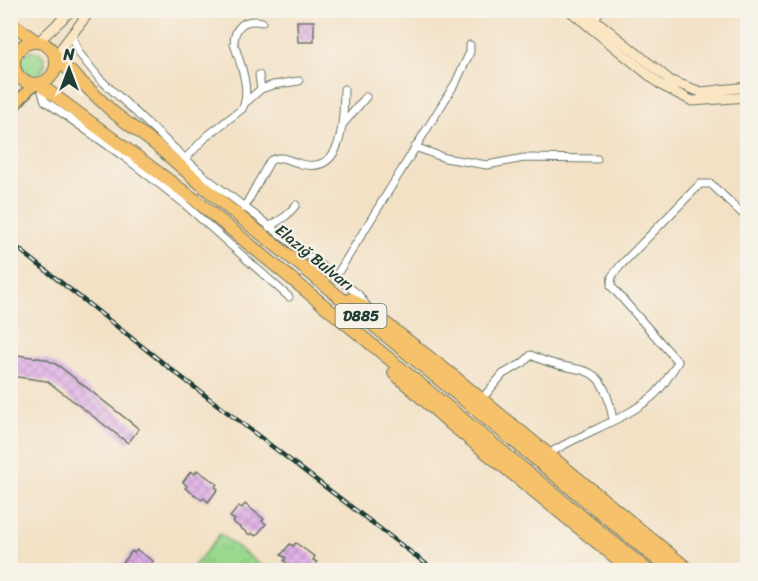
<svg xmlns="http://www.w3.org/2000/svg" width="758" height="581" viewBox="0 0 758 581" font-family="Sriracha,sans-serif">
	<defs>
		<pattern id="grass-tufts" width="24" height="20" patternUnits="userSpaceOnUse" patternTransform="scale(1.5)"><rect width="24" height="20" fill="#99d88d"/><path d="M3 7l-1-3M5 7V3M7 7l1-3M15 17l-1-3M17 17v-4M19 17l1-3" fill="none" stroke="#83ba7a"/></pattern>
		<pattern id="building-cross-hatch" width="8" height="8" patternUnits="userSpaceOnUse" patternTransform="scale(1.5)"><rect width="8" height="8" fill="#dfade7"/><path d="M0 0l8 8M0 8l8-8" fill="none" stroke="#b48ebc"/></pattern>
	</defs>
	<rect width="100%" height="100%" fill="#f7f3e8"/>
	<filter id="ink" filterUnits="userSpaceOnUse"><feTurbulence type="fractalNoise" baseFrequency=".0167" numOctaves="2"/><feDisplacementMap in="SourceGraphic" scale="12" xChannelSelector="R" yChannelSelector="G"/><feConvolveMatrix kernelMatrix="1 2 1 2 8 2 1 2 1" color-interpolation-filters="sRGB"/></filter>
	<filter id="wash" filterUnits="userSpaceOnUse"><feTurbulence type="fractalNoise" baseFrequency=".008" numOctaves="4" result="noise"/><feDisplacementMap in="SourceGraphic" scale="24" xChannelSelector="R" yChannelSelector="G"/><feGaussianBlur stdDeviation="1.35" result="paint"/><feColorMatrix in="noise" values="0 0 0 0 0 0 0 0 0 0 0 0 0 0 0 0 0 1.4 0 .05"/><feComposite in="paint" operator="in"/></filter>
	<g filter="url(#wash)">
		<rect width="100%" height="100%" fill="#f3e1c6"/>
		<path fill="url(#grass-tufts)" stroke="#5c8a60" stroke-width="1.5" d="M21 63a12 12 0 1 1 24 0a12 12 0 1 1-24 0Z
			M220,534L267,570H191Z"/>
		<g id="blocks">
			<path fill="url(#building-cross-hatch)" d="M297,21H314V42H298Z
				M10,354L45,359L59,366L139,429L128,443L47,381L10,376Z
				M197,470L217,484L215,487L218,489L208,502L204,498L202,500L185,488L187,486L183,482L191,471L195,474Z
				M245,504L264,519L262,521L266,524L256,536L251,533L250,535L233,522L235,520L230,517L239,506L242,508Z
				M296,543L315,557L313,560L317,562L310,570H297L284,561L286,558L281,555L290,544L293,546Z
				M137,550L153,561L149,570H118L132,551L134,553Z"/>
		</g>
	</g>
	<g filter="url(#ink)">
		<use href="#blocks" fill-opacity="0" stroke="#697667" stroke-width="1.5"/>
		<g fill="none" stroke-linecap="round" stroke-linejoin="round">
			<defs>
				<path id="street" d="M594,20L601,10
					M72,36L79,53L99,78L204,176L358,294L366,305
					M259,75L261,89
					M40,86L45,101L127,159L181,201L289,297
					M245,103L261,89L273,85L299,81
					M343,124L366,97
					M415,147L445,158L487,165L524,158L597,159
					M185,159L207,136L242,109C252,92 240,62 234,44C234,27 244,18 262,22
					M244,208L270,161C281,154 289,161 301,164C345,175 343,119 344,89
					M269,227L286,216L296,205
					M336,276L456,82L470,52V45
					M481,400L503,374L523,363L531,355C579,380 601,351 613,420
					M547,455C580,433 622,422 653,396C663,388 671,372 678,362L611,286L612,276L621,265L700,184H711L748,219
					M101,570L103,568"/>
				<path id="secondary" d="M569,10L661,85L692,101L748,97
					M583,10L671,81L701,92L748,87
					M38,42L72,10
					M55,56L91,10"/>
				<path id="primary" d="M10,72L14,65
					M10,111L30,88L36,84"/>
				<path id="highway" d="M10,22L37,42
					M14 63a21 21 0 1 1 42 0a21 21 0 1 1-42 0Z
					M55,57L114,113L156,145L225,205L304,268L670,570
					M39,84L194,199L647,570
					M351,299L371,312L452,375L689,570
					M394,373L451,424L631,570"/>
			</defs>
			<use href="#street" stroke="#697667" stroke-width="9"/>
			<use href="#secondary" stroke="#697667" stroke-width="11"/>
			<use href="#primary" stroke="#697667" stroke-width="13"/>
			<use href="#highway" stroke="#697667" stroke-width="14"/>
			<use href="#street" stroke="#fff" stroke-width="7"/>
			<use href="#secondary" stroke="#fbe6c4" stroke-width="9"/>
			<use href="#primary" stroke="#f5c16b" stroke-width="10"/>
			<use href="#highway" stroke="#f5c16b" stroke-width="12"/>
			<defs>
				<path id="rail" d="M10,242L172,370L434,570"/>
			</defs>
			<use href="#rail" stroke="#1f3d34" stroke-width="4.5"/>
			<use href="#rail" stroke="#f7f3e8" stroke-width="2" stroke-dasharray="7" stroke-linecap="butt"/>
		</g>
	</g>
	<g text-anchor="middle" stroke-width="4.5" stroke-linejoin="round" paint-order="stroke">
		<rect fill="#f7f3e8" stroke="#60746a" stroke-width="1.5" x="335.5" y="304" width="51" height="24" rx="4.5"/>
		<g font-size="15" font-weight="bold" fill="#1f3d34">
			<text x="361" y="321">D885</text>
		</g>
		<g font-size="16" fill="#1f3d34" stroke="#f7f3e8">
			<text transform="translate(315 257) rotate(39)" y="6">Elazığ Bulvarı</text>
		</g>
	</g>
	<rect width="758" height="581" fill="none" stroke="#f7f3e8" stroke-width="36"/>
	<g transform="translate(69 69)" stroke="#f7f3e8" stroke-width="4.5" paint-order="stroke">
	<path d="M0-4.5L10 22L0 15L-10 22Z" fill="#1f3d34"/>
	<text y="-9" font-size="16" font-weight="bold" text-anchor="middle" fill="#1f3d34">N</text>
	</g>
</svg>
